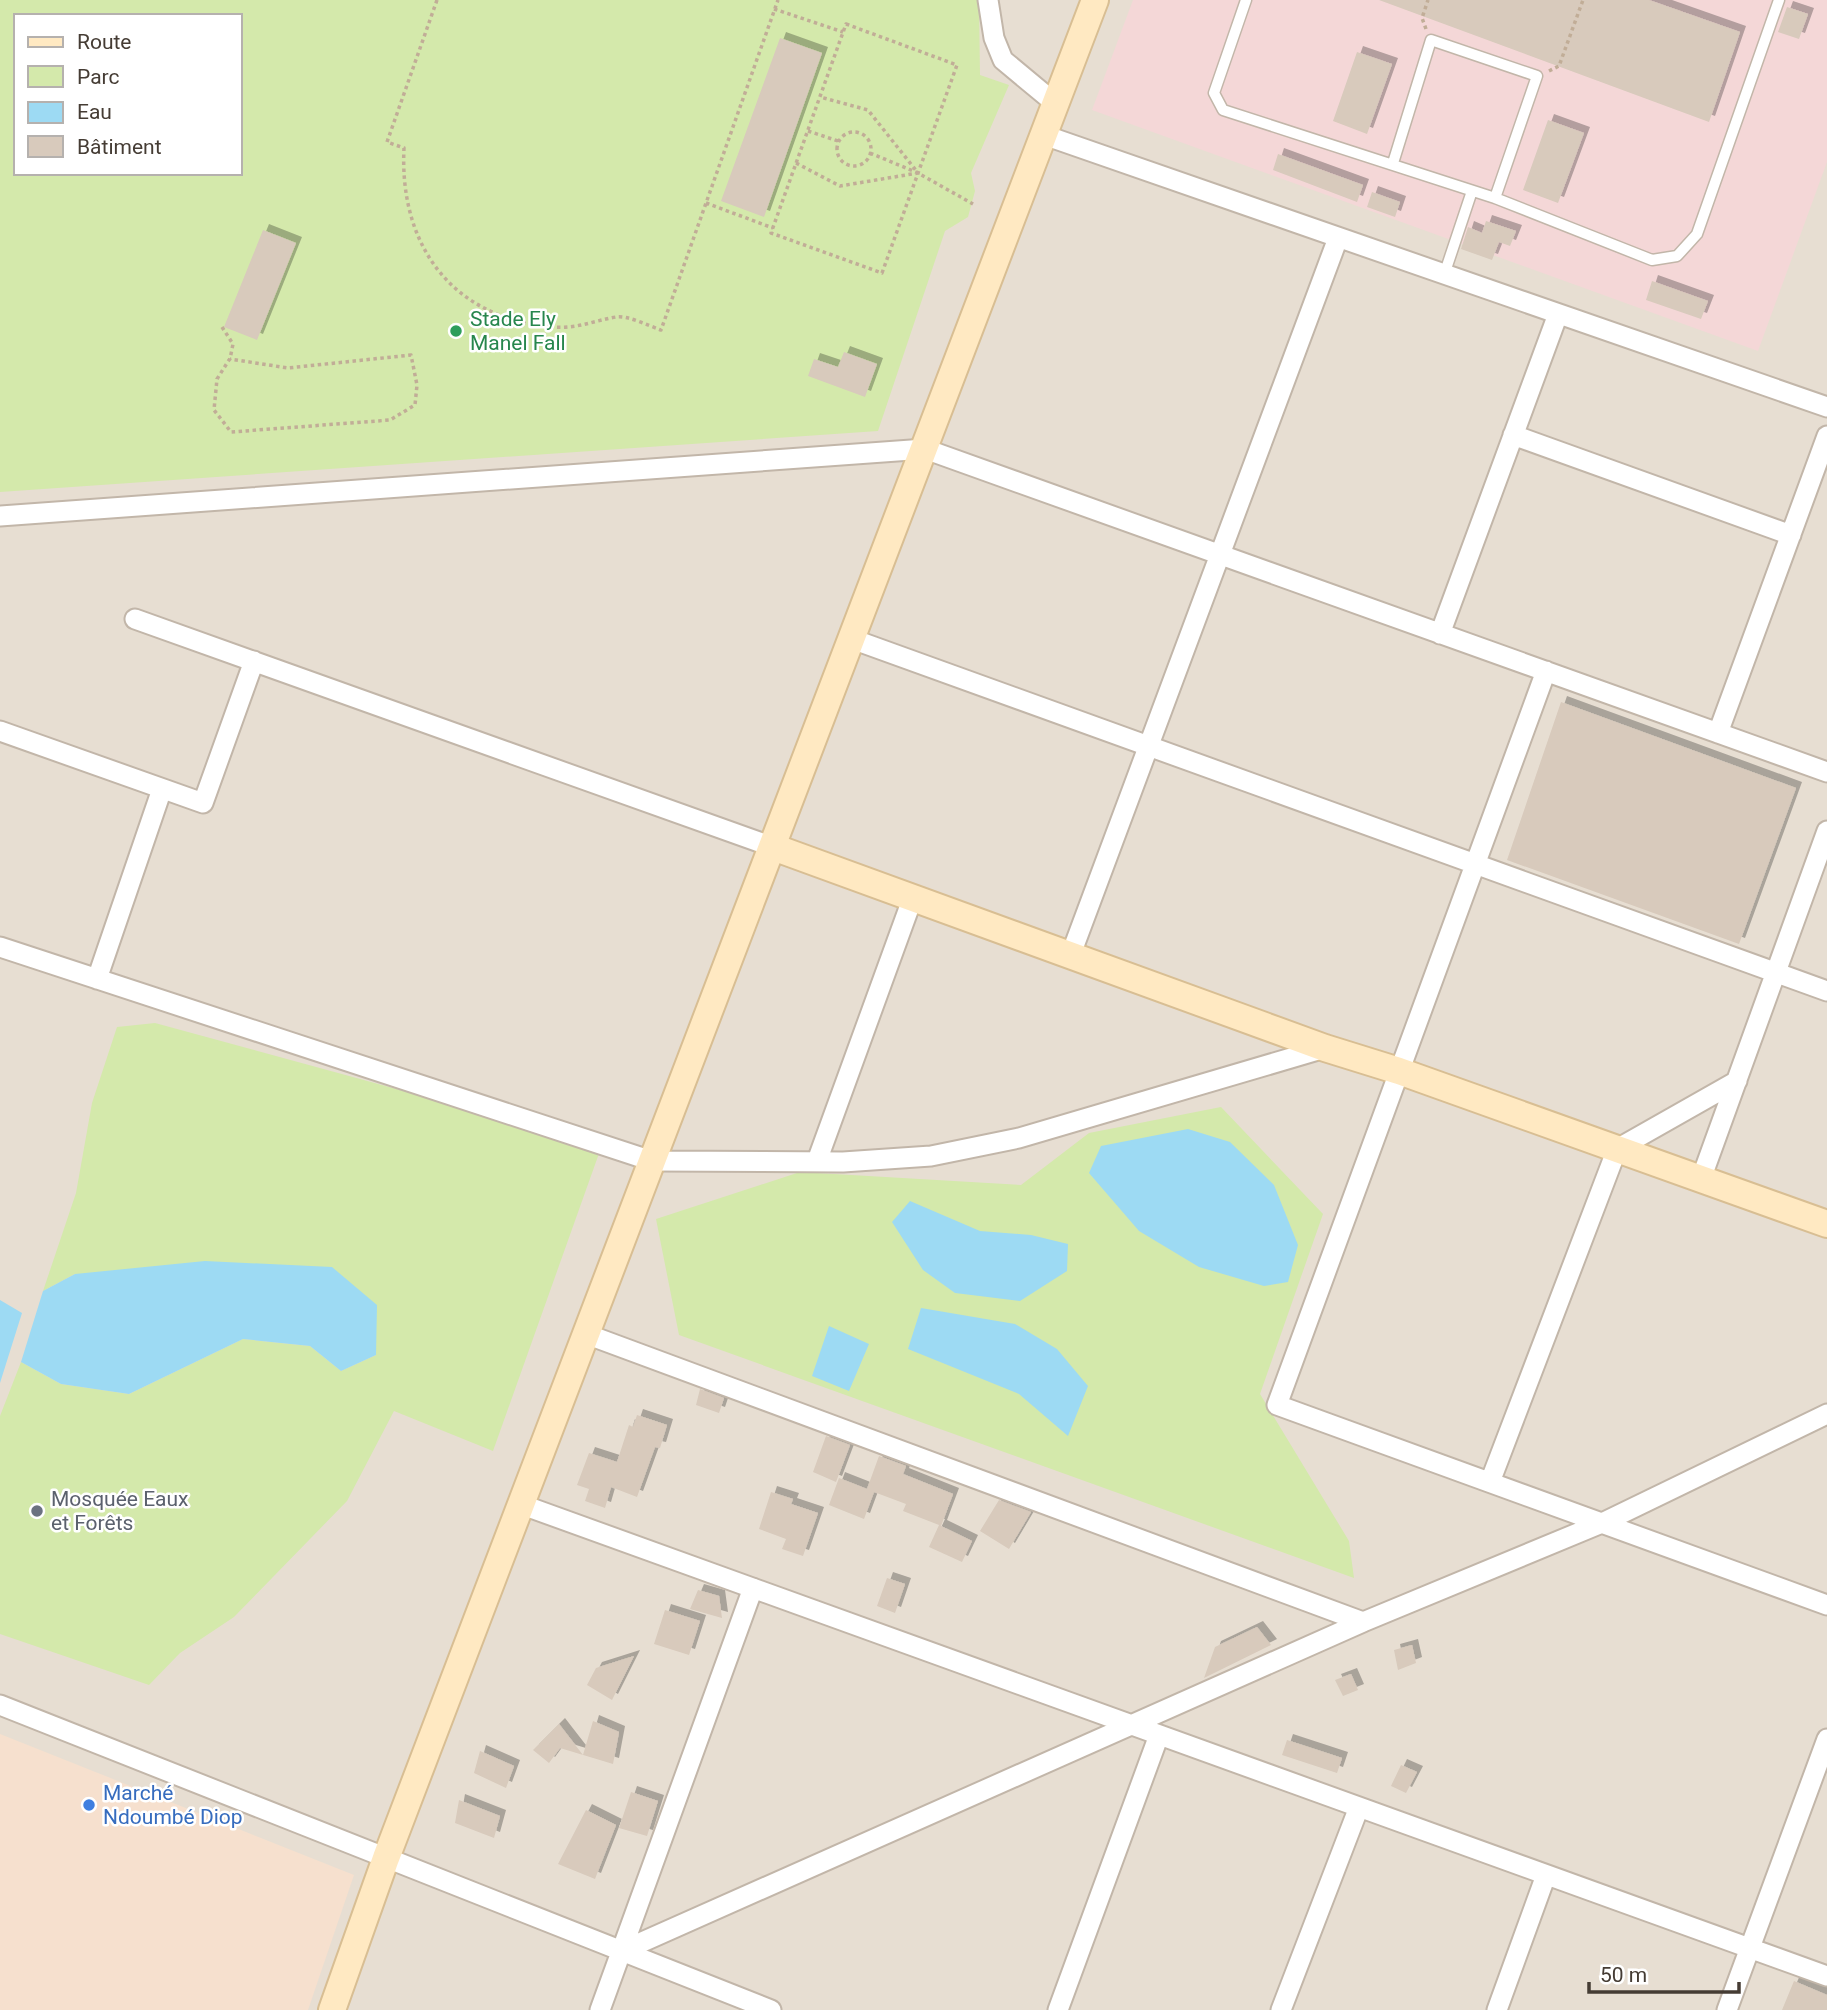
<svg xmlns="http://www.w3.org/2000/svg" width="1827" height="2010" viewBox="0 0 1827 2010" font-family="Roboto,sans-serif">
	<defs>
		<filter id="shadow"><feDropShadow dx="6" dy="-6" stdDeviation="0" flood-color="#0004"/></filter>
	</defs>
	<rect width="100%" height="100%" fill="#f3ede4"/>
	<path fill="#e7ded2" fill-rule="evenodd" d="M0,0H1827V2010H0ZM16,16H240V173H16Z"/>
	<path fill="#f6e0ce" d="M0,1734L354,1875L308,2010H0Z"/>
	<path fill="#f4d7d7" d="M1133,0H1827V162L1758,351L1092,110Z"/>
	<path fill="#d4e9ab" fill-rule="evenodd" d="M0,0H979L980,75L1009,85L971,173L975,191L968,217L945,231L878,431L0,492ZM16,16H240V173H16Z
		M155,1023L602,1145L493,1451L394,1411L347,1501L234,1617L180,1653L149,1685L0,1634V1416L21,1362L61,1384L129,1394L243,1339L310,1346L341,1371L376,1355L75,1274L43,1291L76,1193L92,1103L117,1027Z
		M1221,1107L1323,1214L1260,1394L1349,1541L1354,1578L679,1335L656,1219L800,1172L1021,1185L1089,1133Z"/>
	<path fill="#9ddaf3" d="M1188,1129L1230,1142L1274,1185L1298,1245L1288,1282L1264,1286L1199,1267L1139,1231L1089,1173L1101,1146Z
		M910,1201L980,1231L1031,1235L1068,1244L1067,1271L1020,1301L955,1293L923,1270L892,1222Z
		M205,1261L332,1267L377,1305L376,1355L341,1371L310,1346L243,1339L129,1394L61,1384L21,1362L43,1291L75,1274Z
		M0,1300L22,1313L0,1383Z
		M921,1308L1015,1324L1057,1349L1088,1386L1068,1436L1019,1394L908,1349Z
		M829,1326L869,1344L849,1391L812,1376Z"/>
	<path fill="#d8cabc" filter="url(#shadow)" d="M1379,0H1649L1740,32L1709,122Z
		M1787,7L1808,14L1799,39L1778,32Z
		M780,38L822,53L764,217L721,201Z
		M1357,52L1392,64L1367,134L1333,121Z
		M1548,120L1584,133L1558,203L1523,190Z
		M1278,154L1363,185L1357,202L1273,170Z
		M1372,192L1400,202L1395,217L1367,207Z
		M1486,221L1516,231L1510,246L1499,242L1492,260L1461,249L1468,227L1482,233Z
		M263,230L296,243L257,340L224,327Z
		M1652,281L1708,301L1701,319L1646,300Z
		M844,352L877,364L865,397L808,376L814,359L838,367Z
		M1561,702L1796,788L1739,944L1507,860Z
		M700,1389L724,1398L719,1413L696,1405Z
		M637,1415L667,1425L660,1448L655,1447L637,1497L611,1487L605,1508L585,1501L589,1489L577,1485L589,1453L617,1462L629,1425L633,1427Z
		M826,1436L850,1445L836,1482L813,1472Z
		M879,1456L906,1466L903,1474L953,1494L941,1526L972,1541L962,1562L929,1547L939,1525L903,1511L906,1504L874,1492L864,1519L829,1505L839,1478L867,1489Z
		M771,1492L793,1499L791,1504L818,1513L803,1556L782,1549L786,1539L759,1529Z
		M999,1500L1031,1512L1009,1549L980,1531Z
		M887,1578L905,1584L895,1613L877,1606Z
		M698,1590L719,1596L722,1618L690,1609Z
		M665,1610L700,1621L689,1655L654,1644Z
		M1257,1627L1271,1645L1204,1678L1215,1647Z
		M1412,1645L1416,1663L1398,1670L1394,1650Z
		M634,1656L612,1700L587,1685L596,1668Z
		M1351,1674L1358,1690L1343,1696L1335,1680Z
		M593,1721L619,1732L613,1764L560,1748L549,1763L533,1750L559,1724L583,1755Z
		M1287,1740L1342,1758L1337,1773L1282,1755Z
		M480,1751L514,1766L506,1788L474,1773Z
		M1401,1765L1417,1772L1406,1793L1391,1786Z
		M631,1792L658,1801L647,1836L619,1828Z
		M459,1800L500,1816L494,1838L455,1823Z
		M586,1810L616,1825L595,1879L558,1864Z
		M1794,1981L1827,1995V2010H1782Z"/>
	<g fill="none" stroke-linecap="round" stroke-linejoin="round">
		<defs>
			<path id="lane" d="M1246,0L1214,93L1223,110L1495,198L1652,260L1677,256L1697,234L1779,0
				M1393,163L1431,40L1537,76L1495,198
				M1444,275L1472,191"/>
			<path id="street" d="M988,0L994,38L1003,60L1056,104
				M1044,135L1827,407
				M1513,435L1791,535
				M0,516L925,449L1827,772
				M135,619L773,847
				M1440,634L1558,314
				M852,639L1827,991
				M1546,671L1277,1405L1827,1605
				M0,731L203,803L254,661
				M1718,733L1827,436
				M0,947L652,1161L843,1162L931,1156L1019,1138L1325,1048
				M1071,954L1338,238
				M97,979L162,789
				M817,1161L913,897
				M1701,1179L1827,831
				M586,1334L1363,1622
				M1490,1482L1617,1149L1737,1081
				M520,1504L1827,1976
				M0,1705L771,2010
				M622,1951L1363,1622L1602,1523L1827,1414
				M600,2010L753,1588
				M1058,2010L1159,1735
				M1281,2010L1359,1807
				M1497,2010L1546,1875
				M1727,2010L1827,1739"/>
			<path id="secondary" d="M773,847L1325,1048L1399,1071L1827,1224
				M332,2010L386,1858L1095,0"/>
		</defs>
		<use href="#lane" stroke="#c2b6a9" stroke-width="13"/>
		<use href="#street" stroke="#c2b6a9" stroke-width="23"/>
		<use href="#secondary" stroke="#d8be93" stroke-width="30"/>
		<path stroke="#c1ad97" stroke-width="3.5" stroke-dasharray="3.5 3.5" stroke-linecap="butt" d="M437,0L387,142L404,148C399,245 452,319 553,327C576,329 593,321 616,317C628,315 649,326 661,330L778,0
			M774,9L843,32
			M846,24L957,65L882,273L771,233Z
			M1426,29L1422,18L1428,0
			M1549,71L1559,66L1583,0
			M808,131L838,141
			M837 149a17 17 0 1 1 34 0a17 17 0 1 1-34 0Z
			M870,153L918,173L973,204
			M796,163L840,186L918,173L868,110L820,97
			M706,203L773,228
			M222,327L233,344L230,359L229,360L217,379L214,410L231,432L390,420L415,405L417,385L411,355L288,368L230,359"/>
		<use href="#lane" stroke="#fff" stroke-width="10"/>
		<use href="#street" stroke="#fff" stroke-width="19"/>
		<use href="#secondary" stroke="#ffe9c2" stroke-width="26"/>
	</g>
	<circle fill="#2e9e5b" stroke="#fff" stroke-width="2.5" cx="456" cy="331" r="7"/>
	<circle fill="#6b7280" stroke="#fff" stroke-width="2.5" cx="37" cy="1511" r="7"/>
	<circle fill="#3f7fe0" stroke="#fff" stroke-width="2.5" cx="89" cy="1805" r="7"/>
	<g text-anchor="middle" stroke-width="5" stroke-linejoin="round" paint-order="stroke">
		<g font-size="21" fill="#27864d" stroke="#fff" text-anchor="start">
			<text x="470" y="326">Stade Ely<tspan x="470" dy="24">Manel Fall</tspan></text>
		</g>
		<g font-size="21" fill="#5b616d" stroke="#fff" text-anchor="start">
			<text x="51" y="1506">Mosquée Eaux<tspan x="51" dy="24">et Forêts</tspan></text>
		</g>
		<g font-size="21" fill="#366cbe" stroke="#fff" text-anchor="start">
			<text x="103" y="1800">Marché<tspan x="103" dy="24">Ndoumbé Diop</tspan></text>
		</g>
	</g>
	<rect x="14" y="14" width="228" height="161" fill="#ffffff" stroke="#b5b1ae" stroke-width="2"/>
	<rect x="28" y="37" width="35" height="10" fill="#ffe9c2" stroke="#b5b1ae" stroke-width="2"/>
	<text x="77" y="49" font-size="21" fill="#453c34">Route</text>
	<rect x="28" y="66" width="35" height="21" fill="#d4e9ab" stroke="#b5b1ae" stroke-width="2"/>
	<text x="77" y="84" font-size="21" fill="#453c34">Parc</text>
	<rect x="28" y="102" width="35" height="21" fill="#9ddaf3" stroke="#b5b1ae" stroke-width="2"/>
	<text x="77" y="119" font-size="21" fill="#453c34">Eau</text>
	<rect x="28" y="136" width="35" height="21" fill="#d8cabc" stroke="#b5b1ae" stroke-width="2"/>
	<text x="77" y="154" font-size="21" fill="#453c34">Bâtiment</text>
	<path d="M1589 1982v10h150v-10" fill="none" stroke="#453c34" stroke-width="3.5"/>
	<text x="1600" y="1982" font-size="21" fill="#453c34" stroke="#ffffff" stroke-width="5" paint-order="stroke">50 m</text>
</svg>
